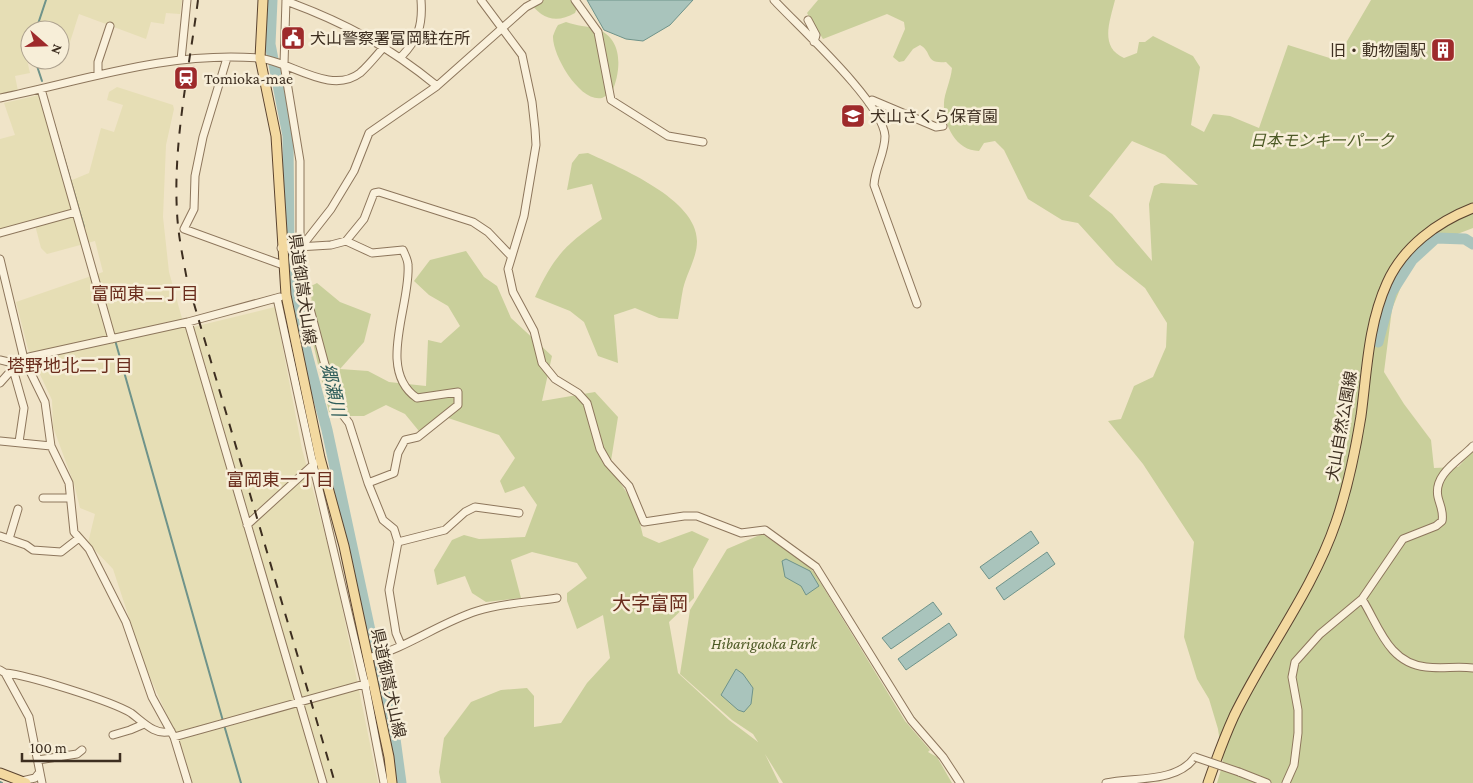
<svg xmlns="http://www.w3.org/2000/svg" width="1473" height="783" viewBox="0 0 1473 783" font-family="'Crimson Pro','Noto Sans JP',serif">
	<rect width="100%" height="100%" fill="#f0e4c8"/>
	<path fill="#e6deb5" d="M0,0H182L180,14L166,13L164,24L151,22L146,39L79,14L69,45L60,41V30L29,29L24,47L30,73L15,76L18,91L0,94Z
		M117,87L173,105L174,109L166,145L163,217L169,272L185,329L275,307L302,449L334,568L378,783H192L183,751L145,666L113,569L88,543L95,514L80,508L74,484L53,427L52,400L28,349L16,302L103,272L95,241L47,254L41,248L34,221L0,230V139L15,135L4,103L39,95L65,183L89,173L101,128L114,132L123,105L107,100L109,92Z"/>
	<path fill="#c9cf9b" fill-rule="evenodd" d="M529,0H580L575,13C556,24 540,19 529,0Z
		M818,0H1115C1110,21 1099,47 1124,58L1137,53L1139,42H1145L1153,36L1193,56L1200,67L1191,125L1204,132L1213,114L1230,116L1259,128L1288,45L1336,60L1371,0H1473V228L1429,245L1411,262L1392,309L1384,372L1404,404L1431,440L1434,468L1458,467L1473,451V783H1217L1223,763L1218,729L1209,699L1197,679L1184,637L1194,542L1143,464L1108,421L1121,419L1134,386L1153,377L1166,347L1167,323L1145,288L1116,265L1078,223L1062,220L1028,199L1004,150L995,141L984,143L979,151C955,151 943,123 944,103C944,94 951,80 952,68L946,62C924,64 933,52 920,45L913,49L904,61L899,62L893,57L905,29L904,22L887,14L823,39L807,13ZM1132,141L1165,155L1198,185L1161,183L1154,186L1149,204L1152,261L1112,214L1089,196Z
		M566,22C576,26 588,26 597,29C624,39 621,71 612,92C609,93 605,97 602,98C580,103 552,55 553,36C554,33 556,28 558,25Z
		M588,153C620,168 697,199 697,241C697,258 687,272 683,289C681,299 680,309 678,319L659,318L635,308L614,315L618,363L598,356L584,322L570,311L535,297C554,256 565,245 602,219L592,184L567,190L572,163L579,154Z
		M466,251L484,277L497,286L511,318L552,356L542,401L595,392L618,417L610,467L636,507L643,536L659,543L692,531L709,539L693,569L694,598L669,622L678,673L729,720L758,742L753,734L732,720L680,674L690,610L727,549L762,534L799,558L814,572L905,721L930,750L928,752L937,757L952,783H783L765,754L779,783H441L439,772L444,738L471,702L501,690L527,688L534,696V727L561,723L587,683L610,658L603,615L577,629L567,601V593L587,578L577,563L532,552L511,560L521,598L486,602L472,593L465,576L437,585L434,570L452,540L464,535L479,539L525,537L537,505L524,486L505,493L500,481L515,458L499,435L448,418L423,436L405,414L386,405L364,416H330L313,343L311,286L317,283L340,302L371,314L364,342L340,369L368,371L389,382L426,386L428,340L441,343L460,326L448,306L429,295L414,281L430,260Z"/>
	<path fill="#a9c4bc" stroke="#6f938a" d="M587,0H693L670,25L643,41L626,39L604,30Z
		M1031,531L1039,543L989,579L980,567Z
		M1047,552L1055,564L1004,600L996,588Z
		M786,559L810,571L819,586L806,595L801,586L785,577L782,561Z
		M933,602L942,614L891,649L882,638Z
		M949,623L957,635L906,670L898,659Z
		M736,669L743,674L753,688L751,704L744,712L738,710L721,695Z"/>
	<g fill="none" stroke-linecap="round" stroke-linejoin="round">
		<path stroke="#6f938a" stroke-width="2" d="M36,30L46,0
			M30,46V47
			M35,60L42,81
			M54,124L84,227
			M115,340L223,721
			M224,725L241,783
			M0,782L2,783"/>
		<path stroke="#a9c4bc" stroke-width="11" d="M272,0L270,44L288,136L289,250L304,343L327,430L375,654L393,724L401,783
			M1378,342L1391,293L1412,260L1436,238L1465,239L1473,244"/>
		<defs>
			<path id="minor" d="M286,0L284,64L300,161V270L305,302L310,309L336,406L349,423L368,483
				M481,0L522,55L532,102L535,129L536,145L524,216L508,269L513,292L534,331L542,363L555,379L578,393L587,403L600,449L608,463L629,486L644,522L684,516H697L741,533L765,530L816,567L911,720L943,757L960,783
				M575,0L598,32L611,100L668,136L703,142
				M774,0C799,27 883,103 885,136C885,153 875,168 874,185L917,304
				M286,1C346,23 388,46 437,86
				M808,20L816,35L814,42
				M401,57C418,39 423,26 421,0
				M227,58L203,137L195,176L194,209L184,229L283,265
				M181,60L187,0
				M98,75V62L110,26
				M41,89L112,339
				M0,98C85,80 169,51 258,58C289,60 330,96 360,73C368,66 376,56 383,48
				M869,103L872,100L936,127L943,126
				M0,233L76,212
				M346,241L364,219L374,193L379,192L473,222L488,232L511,256
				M302,246L331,209L354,171L369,133L437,86L526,7L539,0
				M281,248L331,245L346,241L372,253L403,250C405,255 408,260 408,265C411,305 376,370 417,398L458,392V405L418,437L405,440L398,453L394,473L368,483L383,520L394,529L398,542L389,590L396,633L401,645
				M0,259L24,359L45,402L51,446L69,483L74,532L89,549L126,622L152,697L174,737L188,783
				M277,298L313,464L365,684L384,783
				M188,322L323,783
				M0,360L17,364
				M13,369L24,408L19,442
				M0,383L17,364L29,357L188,322L280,297
				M0,441L51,446
				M43,498H70
				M247,525L315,463
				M0,536L26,545L33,550L61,552L79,538
				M9,539L18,509
				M398,542L445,530L465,512L475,507L519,513
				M1362,599C1379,626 1388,663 1426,667C1442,669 1457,666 1473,668
				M368,658C407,648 439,623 477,611C502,603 531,602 557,598
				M0,670L5,673L29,717L42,783
				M5,673C28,675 111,701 131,713C142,721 156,737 171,731
				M113,735L130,730L144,724
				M174,737L368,683
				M38,760L77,754L82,750
				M1239,772L1267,783
				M22,781L35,778L39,773
				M1106,783C1135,777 1177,783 1195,757
				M1286,783L1294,765L1298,733V710L1292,677L1295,662L1320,634L1362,599L1403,539L1436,526L1442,521C1444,512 1440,506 1438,497C1433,474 1460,460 1473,446"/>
			<path id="major" d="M263,0L260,58L276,136L286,295L320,458L344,546L389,757L392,783
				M0,773L26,783
				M1208,783C1216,760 1224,738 1234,716C1266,650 1312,592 1336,522C1348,487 1355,453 1361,416C1367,371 1368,325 1387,283C1403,247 1437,222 1473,208"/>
		</defs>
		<use href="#minor" stroke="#8d765c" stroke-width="9"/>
		<use href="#major" stroke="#5b4430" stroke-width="11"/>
		<use href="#minor" stroke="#faf1dc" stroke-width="7"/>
		<use href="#major" stroke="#f3d9a0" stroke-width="9"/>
		<path stroke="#3d2e20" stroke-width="2" stroke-dasharray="9 9" stroke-linecap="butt" d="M198,0C189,70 173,142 177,212C178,235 183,258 187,280L335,783"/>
		<defs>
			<path id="minor-bridge" d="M1195,757L1239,772"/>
		</defs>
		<use href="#minor-bridge" stroke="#8d765c" stroke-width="9" stroke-linecap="butt"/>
		<use href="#minor-bridge" stroke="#faf1dc" stroke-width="7"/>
	</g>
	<defs>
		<symbol id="civic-square" viewBox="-11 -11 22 22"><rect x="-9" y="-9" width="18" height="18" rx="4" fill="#9e2a2b" stroke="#f7eed8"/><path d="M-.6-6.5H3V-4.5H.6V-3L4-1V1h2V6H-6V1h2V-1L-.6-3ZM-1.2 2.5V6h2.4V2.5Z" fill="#fff"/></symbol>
		<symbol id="building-square" viewBox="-11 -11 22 22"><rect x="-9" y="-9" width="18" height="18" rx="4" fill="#9e2a2b" stroke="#f7eed8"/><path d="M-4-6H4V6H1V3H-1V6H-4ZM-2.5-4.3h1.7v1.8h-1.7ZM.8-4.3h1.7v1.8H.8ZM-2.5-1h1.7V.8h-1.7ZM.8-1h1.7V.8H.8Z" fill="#fff"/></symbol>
		<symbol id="station-square" viewBox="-11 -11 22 22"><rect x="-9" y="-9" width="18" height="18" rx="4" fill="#9e2a2b" stroke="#f7eed8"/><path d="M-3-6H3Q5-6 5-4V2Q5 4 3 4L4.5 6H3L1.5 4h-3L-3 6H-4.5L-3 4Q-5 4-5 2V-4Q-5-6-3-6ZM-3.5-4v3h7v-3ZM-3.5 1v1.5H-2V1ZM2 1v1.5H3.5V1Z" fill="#fff"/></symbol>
		<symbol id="school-square" viewBox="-11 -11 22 22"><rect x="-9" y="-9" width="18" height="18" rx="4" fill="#9e2a2b" stroke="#f7eed8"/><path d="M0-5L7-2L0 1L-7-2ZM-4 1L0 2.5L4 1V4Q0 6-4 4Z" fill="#fff"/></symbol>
	</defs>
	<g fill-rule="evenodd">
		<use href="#civic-square" x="279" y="24" width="28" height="28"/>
		<use href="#building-square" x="1429" y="36" width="28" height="28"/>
		<use href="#station-square" x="172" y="64" width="28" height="28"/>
		<use href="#school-square" x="839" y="102" width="28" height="28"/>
	</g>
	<g text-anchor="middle" stroke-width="5" stroke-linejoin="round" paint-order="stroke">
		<g font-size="16" fill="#3d2e20" stroke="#f7eed8" text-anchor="start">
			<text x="310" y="44">犬山警察署富岡駐在所</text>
			<text x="1426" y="56" text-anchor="end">旧・動物園駅</text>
			<text x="204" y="84">Tomioka-mae</text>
			<text x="870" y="122">犬山さくら保育園</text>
		</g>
		<g font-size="16" font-style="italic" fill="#4d5a26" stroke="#f7eed8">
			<text x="1322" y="146">日本モンキーパーク</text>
			<text x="764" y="649">Hibarigaoka Park</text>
		</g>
		<g font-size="16" fill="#3d2e20" stroke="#f7eed8">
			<text transform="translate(303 289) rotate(82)" y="6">県道御嵩犬山線</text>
			<text transform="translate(1341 426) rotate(-80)" y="6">犬山自然公園線</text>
			<text transform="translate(389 683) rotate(78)" y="6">県道御嵩犬山線</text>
		</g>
		<g font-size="18" fill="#6b2e1e" stroke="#f7eed8">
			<text x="145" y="300">富岡東二丁目</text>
			<text x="70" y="372">塔野地北二丁目</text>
			<text x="280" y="486">富岡東一丁目</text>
		</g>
		<g font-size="18" font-style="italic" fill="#2f5d5a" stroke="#f7eed8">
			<text transform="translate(333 390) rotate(77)" y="6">郷瀬川</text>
		</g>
		<g font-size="19" fill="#6b2e1e" stroke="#f7eed8">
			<text x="650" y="610">大字富岡</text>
		</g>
	</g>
	<g transform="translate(45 45) rotate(110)"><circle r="24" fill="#f7eed8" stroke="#ada18e"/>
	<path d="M0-4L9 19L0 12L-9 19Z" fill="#9e2a2b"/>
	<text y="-8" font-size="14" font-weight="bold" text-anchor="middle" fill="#3d2e20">N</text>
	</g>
	<path d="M22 753v8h98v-8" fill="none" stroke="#3d2e20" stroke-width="2.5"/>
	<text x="30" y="753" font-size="15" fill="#3d2e20" stroke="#f7eed8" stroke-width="4" paint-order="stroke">100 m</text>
</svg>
